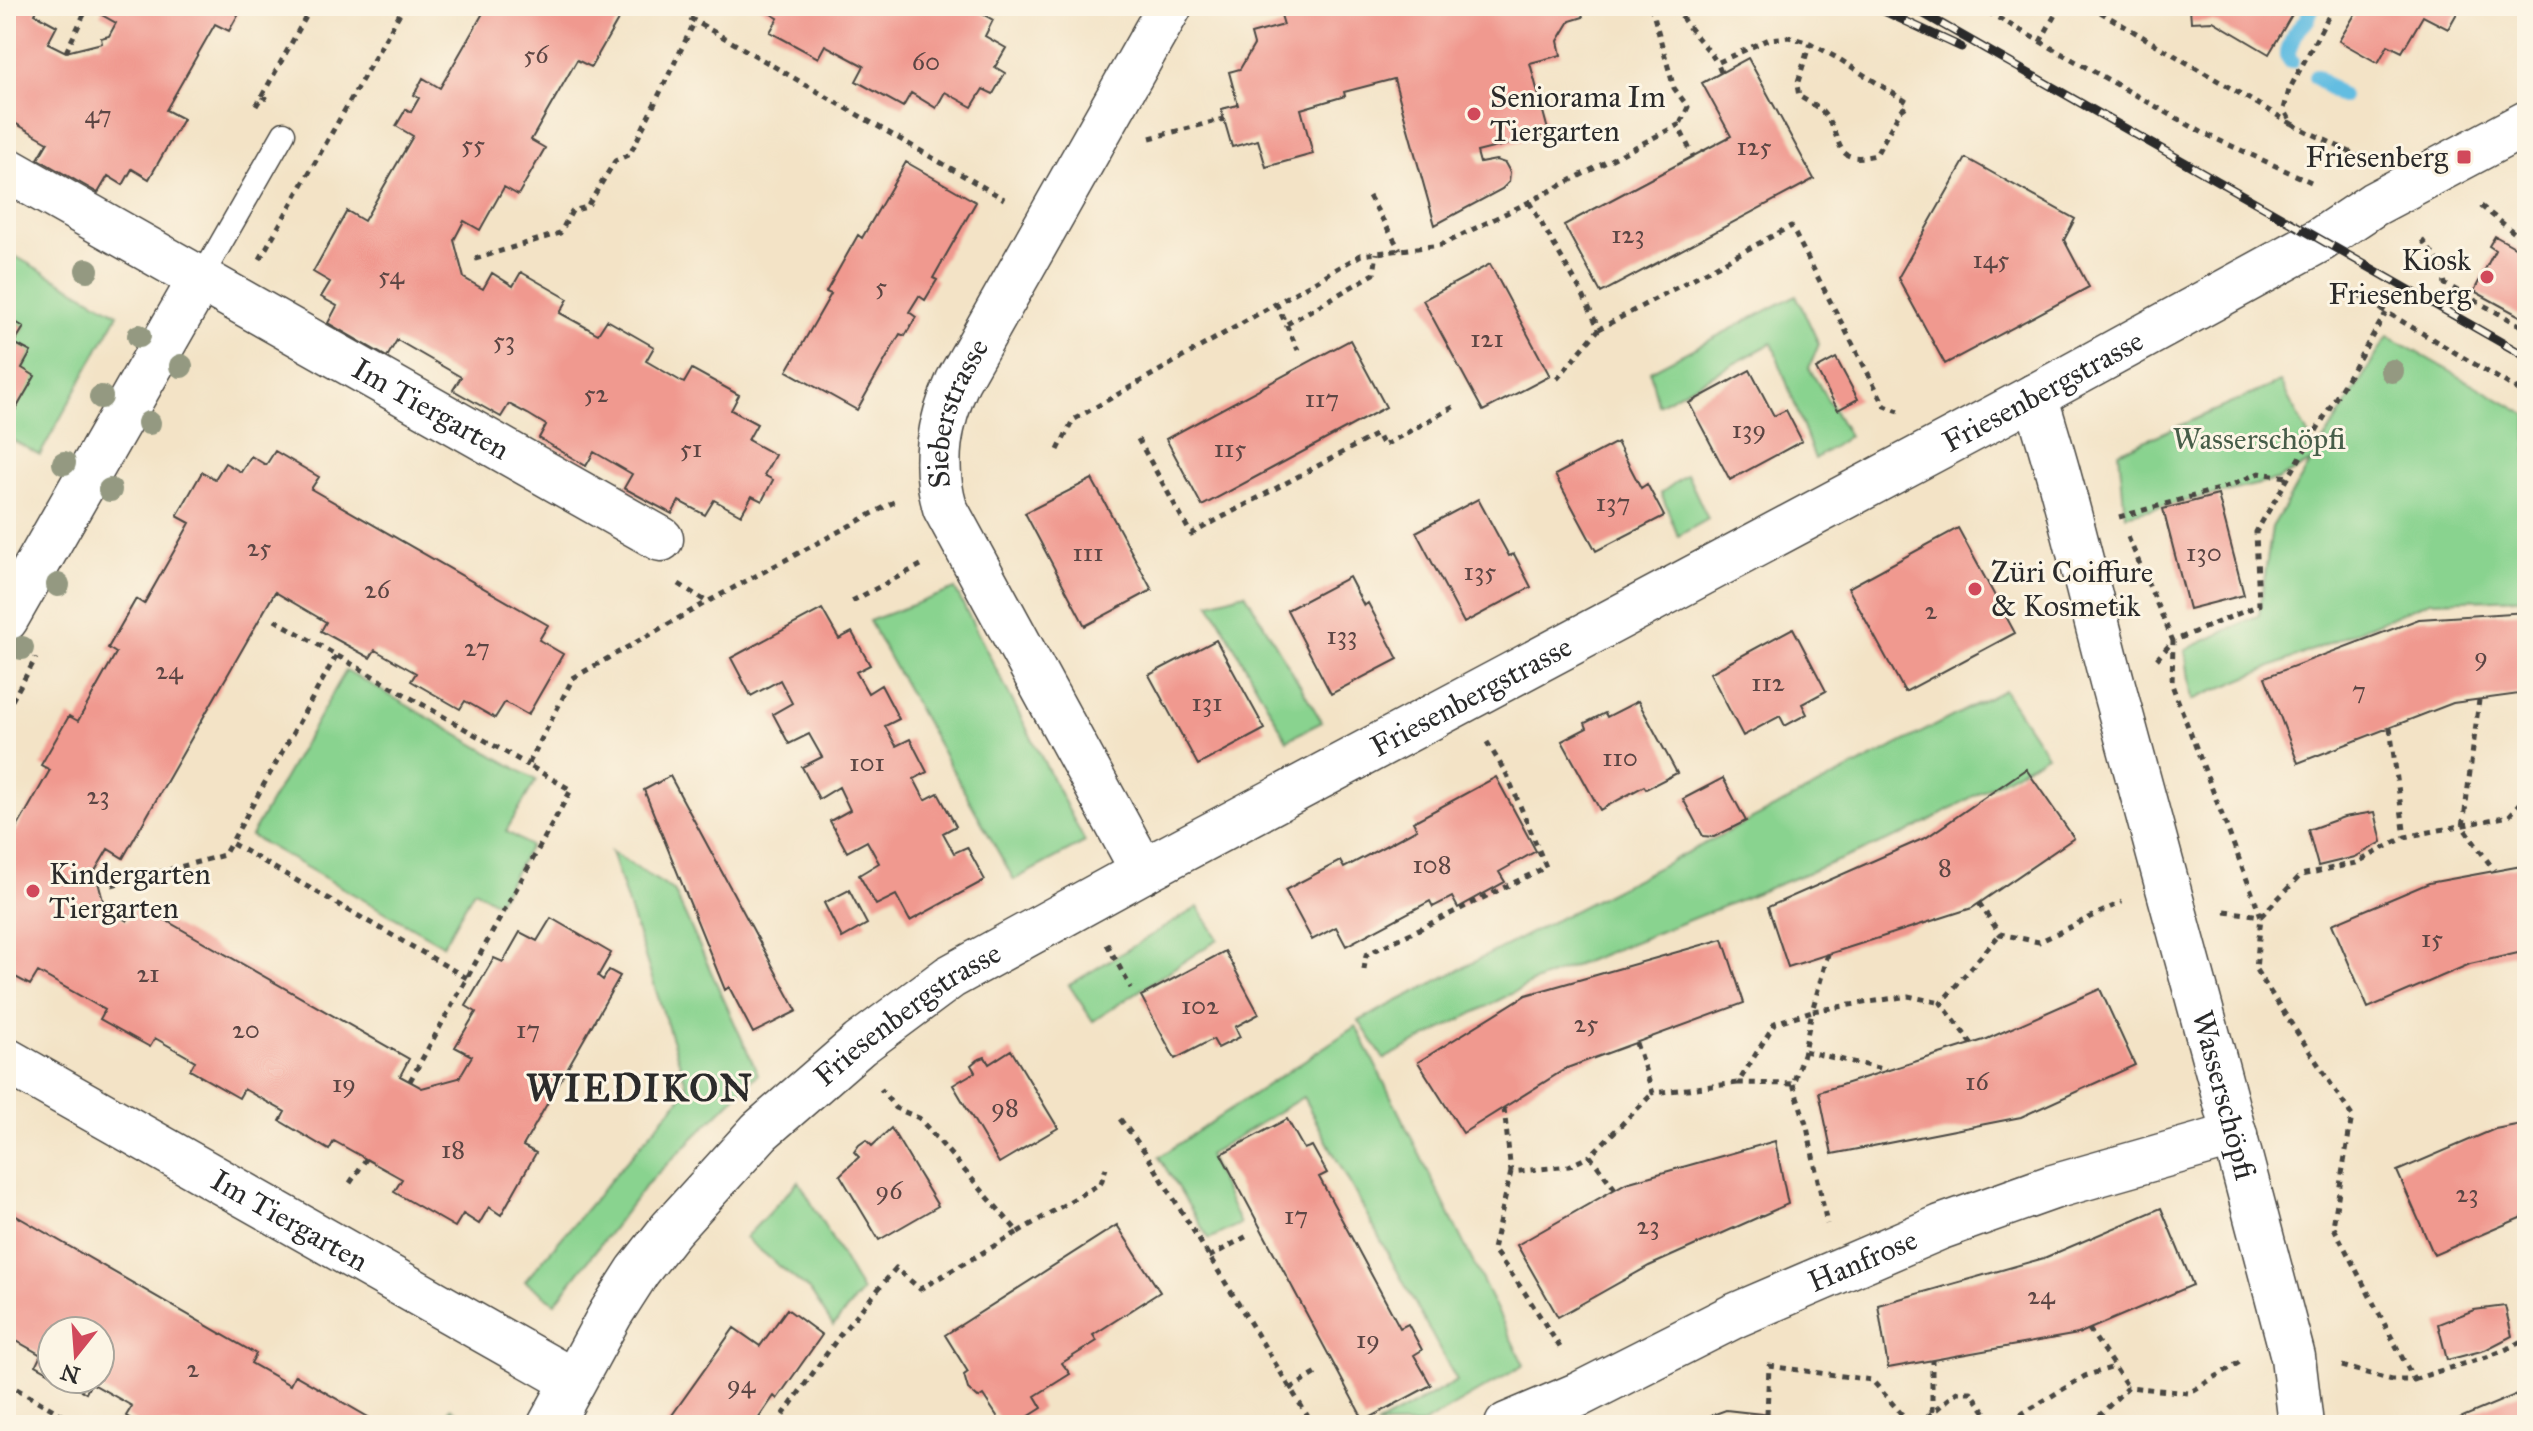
<svg xmlns="http://www.w3.org/2000/svg" width="2533" height="1431" viewBox="0 0 2533 1431" font-family="'IM FELL Great Primer',serif">
	<rect width="100%" height="100%" fill="#fcf5e5"/>
	<filter id="ink" filterUnits="userSpaceOnUse"><feTurbulence type="fractalNoise" baseFrequency=".0125" numOctaves="2"/><feDisplacementMap in="SourceGraphic" scale="16" xChannelSelector="R" yChannelSelector="G"/><feConvolveMatrix kernelMatrix="1 2 1 2 8 2 1 2 1" color-interpolation-filters="sRGB"/></filter>
	<filter id="wash" filterUnits="userSpaceOnUse"><feTurbulence type="fractalNoise" baseFrequency=".006" numOctaves="4" result="noise"/><feDisplacementMap in="SourceGraphic" scale="32" xChannelSelector="R" yChannelSelector="G"/><feGaussianBlur stdDeviation="1.8" result="paint"/><feColorMatrix in="noise" values="0 0 0 0 0 0 0 0 0 0 0 0 0 0 0 0 0 1.4 0 .05"/><feComposite in="paint" operator="in"/></filter>
	<g filter="url(#wash)">
		<rect width="100%" height="100%" fill="#f3e3c6"/>
		<path fill="#89d38f" stroke="#5a7f5d" stroke-width="2" d="M6,251L118,314L40,455L6,437C6,408 16,378 30,353L14,343L24,327L7,317L15,304L6,299Z
			M1796,295L1819,344L1809,368L1849,436L1815,459L1772,343L1658,405L1650,371Z
			M2388,336L2527,415V598L2430,601L2192,700L2185,650L2259,615L2272,527L2311,462L2277,480L2125,515L2119,452L2280,382L2317,452Z
			M1687,474L1708,519L1678,536L1661,493Z
			M955,589L1085,842L1014,880L869,621Z
			M1245,593L1322,722L1287,740L1210,603Z
			M346,670L536,780L506,831L530,846L497,903L474,890L443,945L251,836Z
			M2004,690L2047,755L1907,833L1534,982L1384,1059L1359,1021Z
			M611,852L674,891L758,1074L646,1185L555,1303L525,1281L688,1089Z
			M1198,907L1218,939L1093,1021L1069,985Z
			M1356,1026L1524,1365L1421,1425H1376L1457,1381L1303,1097L1208,1155L1240,1224L1209,1239L1159,1157Z
			M799,1181L862,1292L833,1326L811,1292L745,1238Z
			M450,1408L476,1425H442Z"/>
		<g fill="none" stroke-linecap="round" stroke-linejoin="round">
			<path stroke="#64bde1" stroke-width="16" d="M2291,61L2287,55L2294,34L2307,20L2312,6
				M2316,77L2341,96"/>
		</g>
		<g id="blocks">
			<path fill="#f0998f" d="M6,6H39L35,14L57,26L48,43L66,52L102,43L101,38L109,36L116,23L100,14L105,6H243L229,31L215,24L166,110L183,119L149,179L132,169L123,185L108,176L98,193L38,159L48,142L6,118Z
				M482,6H608L604,12L618,20L591,67L577,60L531,140L545,148L518,195L504,187L480,230L464,221L454,240L464,278L483,289L492,273L513,286L521,272L568,299L560,313L580,324L598,334L607,320L654,347L646,361L684,383L692,369L739,395L731,410L757,424L748,440L775,455L764,475L773,480L762,501L752,496L741,515L714,500L705,515L679,501L672,514L624,488L632,474L594,452L586,466L539,438L546,425L528,414L509,404L501,417L453,390L461,377L397,340L387,357L328,323L337,306L321,297L330,282L313,272L347,211L364,221L413,136L396,126L406,109L411,112L419,98L414,95L423,78L440,88L486,8Z
				M757,6H968L993,20L985,36L1006,48L995,67L1005,73L993,94L983,89L972,107L945,92L936,108L911,93L903,107L856,81L864,66L825,45L818,58L770,32L778,18Z
				M1287,6H1580L1583,17L1570,21L1558,41L1561,55L1530,63L1549,134L1477,152L1480,163L1496,160L1505,163L1510,172L1509,182L1502,189L1435,225L1394,79L1344,92L1345,96L1301,109L1313,154L1266,167L1258,140L1232,147L1221,109L1238,105L1229,72L1240,69L1254,45L1251,34L1284,25L1279,8Z
				M2186,6H2297L2269,54L2213,21L2191,22L2190,8Z
				M2360,6H2461L2448,29L2423,16L2402,52L2388,45L2378,63L2339,41Z
				M1748,58L1814,179L1601,293L1564,225L1731,136L1702,83Z
				M1966,158L2075,219L2064,240L2089,287L1945,364L1898,278Z
				M906,162L976,202L933,278L937,280L925,300L919,296L909,312L916,317L905,336L900,334L857,410L787,371L831,294L826,292L858,235L862,238Z
				M2495,236L2527,254V320L2474,291L2495,250L2489,246Z
				M1490,264L1550,376L1483,411L1423,300Z
				M6,299L15,304L7,317L24,327L14,343L31,352L22,368L35,376L9,421L6,419Z
				M1350,340L1386,407L1202,506L1166,439Z
				M1836,358L1858,399L1838,410L1816,369Z
				M1750,370L1774,416L1786,410L1802,441L1730,480L1689,403Z
				M1617,442L1641,488L1647,484L1664,516L1596,551L1555,475Z
				M275,451L319,477L311,489L548,625L539,640L563,654L528,715L505,702L495,718L465,701L460,709L411,681L416,673L375,650L370,658L321,631L326,622L275,592L123,858L108,849L95,871L105,908L127,921L137,904L409,1059L400,1076L422,1088L459,1078L472,1056L455,1047L476,1012L466,1006L494,958L503,962L520,932L537,941L551,918L611,953L598,976L603,980L609,970L620,976L523,1146L536,1153L501,1215L489,1207L479,1224L463,1214L455,1227L394,1192L402,1179L334,1141L329,1150L280,1121L285,1112L244,1089L239,1098L190,1070L195,1061L155,1038L150,1047L100,1019L105,1010L38,972L30,985L6,972V847L50,770L41,765L69,716L78,721L116,653L108,648L136,599L144,604L190,523L177,516L202,472L215,479L225,463L241,472L251,456L266,465Z
				M1092,479L1152,590L1085,626L1025,513Z
				M2218,495L2244,595L2189,609L2163,509Z
				M1478,499L1509,556L1514,554L1531,587L1464,623L1416,532Z
				M1958,528L2015,633L1905,692L1848,588Z
				M1349,577L1364,606L1368,603L1398,659L1331,694L1287,610Z
				M822,609L839,639L852,632L870,665L856,672L868,693L881,685L899,719L885,726L896,746L910,739L927,772L914,779L925,800L938,793L956,826L943,833L954,853L967,847L985,880L910,921L896,895L876,905L859,875L879,863L867,841L847,852L830,821L850,810L839,787L819,799L802,767L822,757L809,734L789,744L773,714L792,703L780,680L751,696L731,658Z
				M2527,612V693L2453,703L2298,763L2265,677L2419,619Z
				M1793,628L1826,691L1802,704L1807,714L1785,726L1780,716L1743,736L1710,673Z
				M1216,640L1265,729L1198,765L1149,675Z
				M1638,701L1677,773L1646,789L1644,786L1600,810L1562,741L1587,728L1585,723L1605,713L1607,717Z
				M2026,769L2074,838L1972,908L1788,967L1768,907L1927,837Z
				M670,776L797,1011L753,1033L729,987L725,990L644,790Z
				M1496,777L1536,851L1499,872L1505,882L1458,908L1452,897L1433,907L1430,901L1346,946L1336,927L1312,940L1285,890L1340,861L1344,868L1417,829L1413,822Z
				M1723,778L1746,821L1714,837L1703,836L1683,799Z
				M2375,812L2382,842L2355,857L2318,866L2308,830L2344,817Z
				M2527,865V951L2470,964L2368,1008L2332,924L2429,883Z
				M849,890L867,924L842,938L824,903Z
				M1723,939L1744,1003L1567,1068L1463,1133L1418,1062L1526,995Z
				M1225,951L1259,1014L1235,1027L1240,1037L1218,1048L1213,1039L1175,1059L1141,996Z
				M2100,989L2135,1065L2021,1117L1832,1154L1819,1092L1987,1039Z
				M1011,1050L1058,1128L999,1163L953,1085L975,1072L971,1065L977,1060L985,1057L989,1064Z
				M1287,1119L1304,1149L1312,1146L1327,1173L1319,1177L1400,1328L1408,1324L1422,1350L1414,1355L1431,1385L1364,1421L1221,1154Z
				M2527,1123V1215L2434,1255L2397,1171L2495,1129Z
				M891,1128L938,1206L879,1240L840,1175L859,1157L854,1152L859,1145L866,1140L872,1146Z
				M1775,1141L1788,1204L1649,1266L1558,1317L1517,1245L1626,1183Z
				M2161,1208L2193,1285L2078,1334L1888,1368L1878,1305L2044,1258Z
				M6,1210L256,1354L251,1363L290,1385L295,1375L382,1425H142L126,1416L132,1406L91,1383L86,1393L61,1379H100V1331H52V1374L36,1365L41,1355L6,1335Z
				M1117,1225L1160,1292L1093,1335L1097,1341L1062,1363L1070,1374L1035,1396L1042,1408L1015,1425H1003L983,1395L978,1398L968,1389L964,1375L968,1372L945,1335Z
				M2505,1306L2512,1336L2485,1350L2447,1360L2438,1324L2474,1310Z
				M787,1309L822,1335L777,1399L774,1396L754,1425H665L734,1328L760,1346Z
				M2527,1390V1425H2463L2460,1418Z
				M1726,1410L1841,1423V1425H1685Z"/>
		</g>
	</g>
	<g filter="url(#ink)">
		<use href="#blocks" fill-opacity="0" stroke="#494742" stroke-width="2"/>
		<g fill="none" stroke-linecap="round" stroke-linejoin="round">
			<defs>
				<path id="lane" d="M201,278L284,133"/>
				<g id="street">
					<path id="s1" d="M6,169L661,539"/>
					<path id="s2" d="M2035,396C2066,493 2088,591 2114,689C2175,911 2235,1134 2293,1357L2301,1425"/>
					<path d="M6,619L201,278"/>
					<path id="s3" d="M1143,871L945,508C932,463 939,423 958,381L1170,6"/>
					<path id="s4" d="M6,1060L573,1381"/>
					<path id="s5" d="M1507,1425L1580,1394L1734,1316L1941,1227L2053,1187L2235,1135"/>
				</g>
				<g id="secondary">
					<path id="s6" d="M550,1425L611,1313L638,1271L671,1229L760,1131L860,1044L950,977L1143,871L2035,396L2320,240L2374,204L2527,123"/>
				</g>
			</defs>
			<use href="#lane" stroke="#494742" stroke-width="25"/>
			<use href="#street" stroke="#494742" stroke-width="47"/>
			<use href="#secondary" stroke="#494742" stroke-width="47"/>
			<path stroke="#494742" stroke-width="5" stroke-dasharray="6 6" stroke-linecap="butt" d="M669,6L1004,199
				M1651,6L1674,88L1688,107L1679,126
				M1676,6C1687,31 1704,41 1717,63
				M1977,6L2203,133L2311,182
				M2090,6L2292,124
				M2334,6L2289,90L2284,109L2292,124L2358,156
				M2040,42L2060,6
				M66,52L88,6
				M1721,72L1717,63L1769,39L1789,37L1810,43L1839,59L1907,102V106L1900,111L1876,155C1832,165 1845,142 1825,115C1819,107 1808,102 1799,96L1797,85L1810,43
				M262,96L312,6
				M256,106L262,96L271,101
				M1150,138L1224,119
				M1369,196L1400,250
				M1529,202L1581,291L1599,329L1791,226L1885,406L1899,411
				M2481,206L2527,243
				M2422,240L2442,266L2445,284L2527,329
				M260,259L404,6
				M475,259L560,233L572,211L587,207L615,161L630,154L695,21
				M2349,290L2527,395
				M1276,303L1298,350
				M1287,324L1374,274L1377,253
				M1557,379L1599,329
				M1138,439L1191,534L1377,434L1383,446L1455,406
				M1058,450L1073,420L1361,255L1441,245L1529,202L1678,125L1693,156
				M2119,517L2229,486L2259,473L2287,477
				M2128,537L2173,641L2157,659
				M679,584L707,602L894,502
				M852,601L921,565
				M275,620L528,765
				M336,656L231,843L467,978
				M2479,700L2463,827L2494,870
				M6,711L36,658
				M2390,728L2405,837
				M112,885L224,855L231,843
				M1979,903L2000,934L2039,942L2122,902
				M2225,911L2261,916L2301,875L2356,863L2405,837L2509,816L2527,796
				M1107,944L1131,988
				M1828,954L1812,1011L1908,996L1941,1003
				M1364,970L1366,955L1546,867L1507,775L1487,742
				M1636,1043L1653,1093L1738,1083
				M1972,1044L1941,1003L2000,934
				M1804,1051L1793,1084L1738,1083L1775,1023L1812,1011L1804,1051L1887,1070
				M410,1081L571,790L528,765L573,678L707,602
				M1793,1084L1807,1127L1827,1224
				M1504,1108L1511,1172L1569,1166L1590,1156
				M1120,1119L1145,1152L1313,1425
				M1511,1172L1493,1249L1525,1293L1563,1352
				M350,1183L366,1159
				M1615,1189L1590,1156L1653,1093
				M1018,1232L1101,1183L1106,1168
				M1209,1257L1249,1235
				M2089,1329L2128,1387
				M2342,1366L2392,1380H2414L2333,1226L2352,1116L2256,970L2261,916L2172,685L2173,641L2259,605L2256,532L2386,313
				M2414,1380C2450,1365 2494,1360 2527,1338
				M6,1383L80,1425
				M1290,1389L1317,1373
				M1932,1412V1360
				M1767,1414L1769,1366L1872,1380L1911,1425
				M2010,1421L2085,1376L2114,1367
				M776,1425L840,1335L896,1268L920,1289L1018,1232L919,1118L895,1108L881,1089
				M1918,1425L1957,1392H1971L1995,1425
				M2002,1425L2010,1421L2022,1425
				M2090,1425L2128,1387L2189,1393L2243,1360"/>
			<use href="#lane" stroke="#fff" stroke-width="22"/>
			<use href="#street" stroke="#fff" stroke-width="44"/>
			<use href="#secondary" stroke="#fff" stroke-width="44"/>
			<defs>
				<path id="rail" d="M1873,6L1961,47
					M1910,6L2527,357"/>
			</defs>
			<use href="#rail" stroke="#2b2b2b" stroke-width="9"/>
			<use href="#rail" stroke="#fcf5e5" stroke-width="6" stroke-dasharray="18" stroke-linecap="butt"/>
		</g>
		<g fill="#949981">
			<circle cx="87" cy="270" r="12"/>
			<circle cx="139" cy="336" r="12"/>
			<circle cx="181" cy="366" r="12"/>
			<circle cx="2392" cy="371" r="12"/>
			<circle cx="101" cy="397" r="12"/>
			<circle cx="149" cy="423" r="12"/>
			<circle cx="64" cy="463" r="12"/>
			<circle cx="110" cy="490" r="12"/>
			<circle cx="58" cy="585" r="12"/>
			<circle cx="22" cy="648" r="12"/>
		</g>
	</g>
	<g fill="#d1495b" stroke="#fcf5e5" stroke-width="3">
		<circle cx="1474" cy="114" r="8"/>
		<rect x="2456" y="149" width="16" height="16" rx="4"/>
		<circle cx="2487" cy="277" r="8"/>
		<circle cx="1975" cy="589" r="8"/>
		<circle cx="33" cy="891" r="8"/>
	</g>
	<g text-anchor="middle" stroke-width="6" stroke-linejoin="round" paint-order="stroke">
		<g font-size="26" fill="#5c4644">
			<text x="536" y="63">56</text>
			<text x="926" y="70">60</text>
			<text x="98" y="123">47</text>
			<text x="473" y="153">55</text>
			<text x="1754" y="155">125</text>
			<text x="1628" y="243">123</text>
			<text x="1991" y="268">145</text>
			<text x="391" y="284">54</text>
			<text x="881" y="295">5</text>
			<text x="1487" y="347">121</text>
			<text x="504" y="349">53</text>
			<text x="596" y="402">52</text>
			<text x="1322" y="407">117</text>
			<text x="1749" y="438">139</text>
			<text x="691" y="457">51</text>
			<text x="1230" y="457">115</text>
			<text x="1613" y="511">137</text>
			<text x="259" y="556">25</text>
			<text x="1088" y="561">111</text>
			<text x="2204" y="561">130</text>
			<text x="1480" y="580">135</text>
			<text x="377" y="598">26</text>
			<text x="1931" y="619">2</text>
			<text x="1342" y="644">133</text>
			<text x="477" y="656">27</text>
			<text x="2481" y="665">9</text>
			<text x="169" y="679">24</text>
			<text x="1768" y="691">112</text>
			<text x="2359" y="699">7</text>
			<text x="1207" y="711">131</text>
			<text x="1620" y="766">110</text>
			<text x="867" y="771">101</text>
			<text x="98" y="804">23</text>
			<text x="1432" y="873">108</text>
			<text x="1945" y="876">8</text>
			<text x="2432" y="947">15</text>
			<text x="148" y="982">21</text>
			<text x="1200" y="1014">102</text>
			<text x="1586" y="1032">25</text>
			<text x="246" y="1038">20</text>
			<text x="528" y="1038">17</text>
			<text x="1977" y="1090">16</text>
			<text x="344" y="1092">19</text>
			<text x="1005" y="1116">98</text>
			<text x="453" y="1158">18</text>
			<text x="889" y="1199">96</text>
			<text x="2467" y="1202">23</text>
			<text x="1296" y="1224">17</text>
			<text x="1648" y="1234">23</text>
			<text x="2041" y="1304">24</text>
			<text x="1368" y="1348">19</text>
			<text x="193" y="1377">2</text>
			<text x="741" y="1393">94</text>
		</g>
		<g font-size="30" fill="#2b2b2b" stroke="#fcf5e5" text-anchor="start">
			<text x="1490" y="107">Seniorama Im<tspan x="1490" dy="34">Tiergarten</tspan></text>
			<text x="2448" y="167" text-anchor="end">Friesenberg</text>
			<text x="2471" y="270" text-anchor="end">Kiosk<tspan x="2471" dy="34">Friesenberg</tspan></text>
			<text x="1991" y="582">Züri Coiffure<tspan x="1991" dy="34">&amp; Kosmetik</tspan></text>
			<text x="49" y="884">Kindergarten<tspan x="49" dy="34">Tiergarten</tspan></text>
		</g>
		<g font-size="30" fill="#2b2b2b" stroke="#fcf5e5">
			<text dy="10" stroke="none"><textPath href="#s6" startOffset="1848">Friesenbergstrasse</textPath></text>
			<text dy="10" stroke="none"><textPath href="#s1" startOffset="488">Im Tiergarten</textPath></text>
			<text dy="10" stroke="none"><textPath href="#s3" startOffset="512">Sieberstrasse</textPath></text>
			<text dy="10" stroke="none"><textPath href="#s6" startOffset="1200">Friesenbergstrasse</textPath></text>
			<text dy="10" stroke="none"><textPath href="#s6" startOffset="552">Friesenbergstrasse</textPath></text>
			<text dy="10" stroke="none"><textPath href="#s2" startOffset="724">Wasserschöpfi</textPath></text>
			<text dy="10" stroke="none"><textPath href="#s4" startOffset="326">Im Tiergarten</textPath></text>
			<text dy="10" stroke="none"><textPath href="#s5" startOffset="392">Hanfrose</textPath></text>
		</g>
		<g font-size="30" fill="#475d49" stroke="#fcf5e5">
			<text x="2259" y="449">Wasserschöpfi</text>
		</g>
		<g font-size="38" font-weight="bold" letter-spacing="2" fill="#2b2b2b" stroke="#fcf5e5">
			<text x="640" y="1101">WIEDIKON</text>
		</g>
	</g>
	<rect width="2533" height="1431" fill="none" stroke="#fcf5e5" stroke-width="32"/>
	<g transform="translate(76 1355) rotate(197)"><circle r="38" fill="#fcf5e5" stroke="#a8a49b" stroke-width="2"/>
	<path d="M0-6L14 30L0 20L-14 30Z" fill="#d1495b"/>
	<text y="-12" font-size="22" font-weight="bold" text-anchor="middle" fill="#2b2b2b">N</text>
	</g>
</svg>
